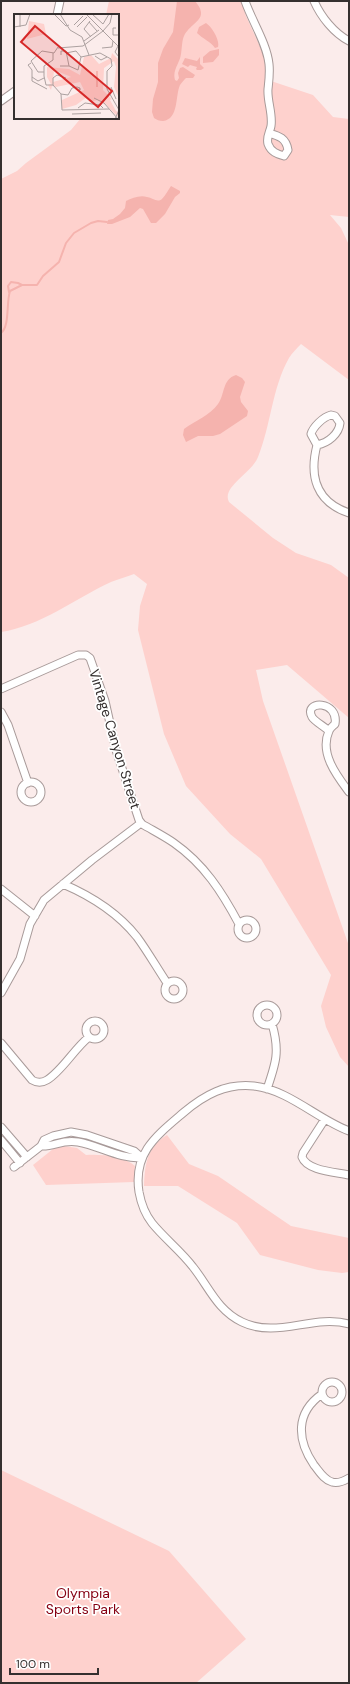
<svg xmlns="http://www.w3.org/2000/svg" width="350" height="1684" viewBox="0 0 350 1684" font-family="'DM Sans',sans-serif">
	<rect width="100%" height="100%" fill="#fbeceb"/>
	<path fill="#fed1cd" d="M109,1H242L246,16L266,60L268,80L313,95L333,117L349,119V217L330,215L341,228L349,245V380L301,344C297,348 292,353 289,358C272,388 271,425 258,457C252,473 221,487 229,502L273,538L296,553L331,565L349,578V718L287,665L256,670L263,701L349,946V1067L340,1057L326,1027L321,1006L331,975L261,859L230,834L186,786L164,734L138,630L140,606L147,584L134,574C127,577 118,579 111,582C74,599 41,626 1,632V179L17,171L26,163L71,130L81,118H118V15H106Z
		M167,1135L189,1164L218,1176L291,1226L349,1238V1272L342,1273L318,1270L260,1255L237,1223L178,1186H144C145,1164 147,1147 167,1135Z
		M58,1145L77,1148L86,1155C101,1154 124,1156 135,1166L134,1182L46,1185L33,1165Z
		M1,1470L169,1551L246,1639L196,1683H1Z"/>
	<path fill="#f5b3ae" d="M177,1H195C211,20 191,21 184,36C182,40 182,48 181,54C180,63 172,70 175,80L177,81L179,78L178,73L180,68L183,67L195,75L193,78H186C184,80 182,82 180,85C175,96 179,119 163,121C159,121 157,120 154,118L152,112L153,99L158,82V63L163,49L173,32Z
		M206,23C212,27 220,40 218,47L215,48C210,41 203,39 197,33L199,27Z
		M219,49V55L213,62L203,63V57L210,51Z
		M200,57V64L204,68L201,70H197L196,69L197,67L190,65L188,67L182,64L185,58L197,61Z
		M171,186L180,191V193L175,197L165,214L156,223H151L143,209L140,208L130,217L112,224H107L108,220L113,219L120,214L125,208L126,201C132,198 140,195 147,197C153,198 157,203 162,199C166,195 168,190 171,186Z
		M236,375L242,378L245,382L240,397L241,402L248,411L247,416L220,434L213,436H198L186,442L183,435L184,429C195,421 210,415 218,404C225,395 222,379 236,375Z"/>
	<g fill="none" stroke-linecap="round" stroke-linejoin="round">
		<path stroke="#f5b3ae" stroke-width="2" d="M9,292L8,286L11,282L18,283L22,285
			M1,333C10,326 6,303 10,291L22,285H37L43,276L59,262L66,243L74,233L91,223L98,221L107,222"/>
		<defs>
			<path id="street" d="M245,1C252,21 267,44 269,64C270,73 269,80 268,89C267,101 273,114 271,126C270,132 266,137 268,144C271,152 277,154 284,156L288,150C286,138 279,136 269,133
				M314,1C321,17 334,33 349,41
				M57,15L60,1
				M1,101L15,91
				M331,415L335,416L340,423C339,434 328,443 317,445L311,434C313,427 323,417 331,415Z
				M317,445C309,476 316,502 349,513
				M1,689L78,655H86L90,658L105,701L116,750L139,820L142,824C152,830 164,836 174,843C204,864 222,892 239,924
				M1,712L8,725L28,783
				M329,731C324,726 315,722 312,717C303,700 339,700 335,724C333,726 330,728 329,731C319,753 337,776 349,792
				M21 792a10 10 0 1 1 20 0a10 10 0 1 1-20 0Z
				M63,884C91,896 118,913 137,937C148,952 157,968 167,983
				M1,889L35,916
				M238 929a9 9 0 1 1 18 0a9 9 0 1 1-18 0Z
				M165 990a9 9 0 1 1 18 0a9 9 0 1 1-18 0Z
				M1,993L20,959L30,924L44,900L92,860L141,823
				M257 1015a10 10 0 1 1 20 0a10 10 0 1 1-20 0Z
				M86 1030a9 9 0 1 1 18 0a9 9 0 1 1-18 0Z
				M1,1043L32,1080C37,1083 42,1083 47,1080C62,1071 74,1049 89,1037
				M267,1089C276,1063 280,1051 272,1024
				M325,1119L303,1153L302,1157C307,1171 336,1172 349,1175
				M1,1127L27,1157
				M349,1131C317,1119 289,1090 254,1086C226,1083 204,1095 183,1113C156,1136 133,1153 139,1192C141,1203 145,1214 152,1223C164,1238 181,1251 193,1267C209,1287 217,1310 242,1322C277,1339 313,1314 349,1324
				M1,1140L20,1163
				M41,1146C54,1147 62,1139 78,1142C100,1146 119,1159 142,1158
				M14,1167L41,1146L44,1140L53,1136L71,1132L87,1135L134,1151L142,1158
				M322 1392a10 10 0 1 1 20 0a10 10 0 1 1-20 0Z
				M322,1394C295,1413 297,1440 314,1465C319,1471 324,1480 332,1482C338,1484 344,1481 349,1478"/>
		</defs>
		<use href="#street" stroke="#a89a99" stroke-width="9"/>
		<use href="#street" stroke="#fff" stroke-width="7"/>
	</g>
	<g text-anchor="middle" stroke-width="3.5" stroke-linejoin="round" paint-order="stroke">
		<g font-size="14" fill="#35302f" stroke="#fff">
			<text transform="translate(115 739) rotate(73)" y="5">Vintage Canyon Street</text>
		</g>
		<g font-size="14" fill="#850012" stroke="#fff">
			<text x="83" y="1598">Olympia<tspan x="83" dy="16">Sports Park</tspan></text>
		</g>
	</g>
	<g transform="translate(14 14)">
		<rect width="105" height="105" fill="#fbeceb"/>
		<path d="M15,7L30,10L32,20L13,25ZM98,39L105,46V84L100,73L102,53L100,47L90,54L89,76L98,85L96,86L102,97L105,98V104L92,91L84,86L76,88L73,83L62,91L48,95V86L70,76L66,68L42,73L38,72L37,76L34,71L37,70L33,63V53L55,55L66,61L70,43L77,41L85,50L97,44ZM40,56L55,62L57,63L39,68Z" fill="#fed1cd" fill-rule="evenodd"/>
		<path fill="none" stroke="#f5b3ae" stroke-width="2" d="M83,57V73"/>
		<path fill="none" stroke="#aca1a0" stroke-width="1" d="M40,0L52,12L55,11M46,0L56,16L68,23L75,41M72,0L105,33M78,0L89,10L95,0M76,7L70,15L77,23M75,8L83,17M60,11L69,2M0,13L12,11L16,0M6,13V0M63,13L73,3M102,14H99V21H105M89,17L96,9L98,0M70,27L85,16M104,32L101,38L105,43M44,34L69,32L89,17M88,34L98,33L99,27M52,39L62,37L67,43M47,41V37H52L55,52M81,42L87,46L93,43M67,43L86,39L97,45L98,52L93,57V75L105,96L101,105M17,49L14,51L18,56V67L33,75M46,52H55L64,56L67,43M30,58H24L17,47L28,37L40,39L44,33M18,63L24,67L30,64M52,64L43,61L39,64V71L47,80L48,96L95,95M39,71H32L30,62V52L39,46V39M97,73L102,85M47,80L54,81L58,74L63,73L66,74V76L65,74M80,84L90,89L104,105M64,94L71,89L86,91L89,94M58,100L87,99"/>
		<path fill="#d62828" fill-opacity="0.15" stroke="#d62828" stroke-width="2" d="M21,12L98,77L84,93L7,28Z"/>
		<rect width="105" height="105" fill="none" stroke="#35302f" stroke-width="2"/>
	</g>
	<rect width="350" height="1684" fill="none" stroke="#35302f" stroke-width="4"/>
	<path d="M10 1668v6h88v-6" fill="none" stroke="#35302f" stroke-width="2"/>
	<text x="16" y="1668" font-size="12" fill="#35302f" stroke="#ffffff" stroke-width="3" paint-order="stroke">100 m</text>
</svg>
